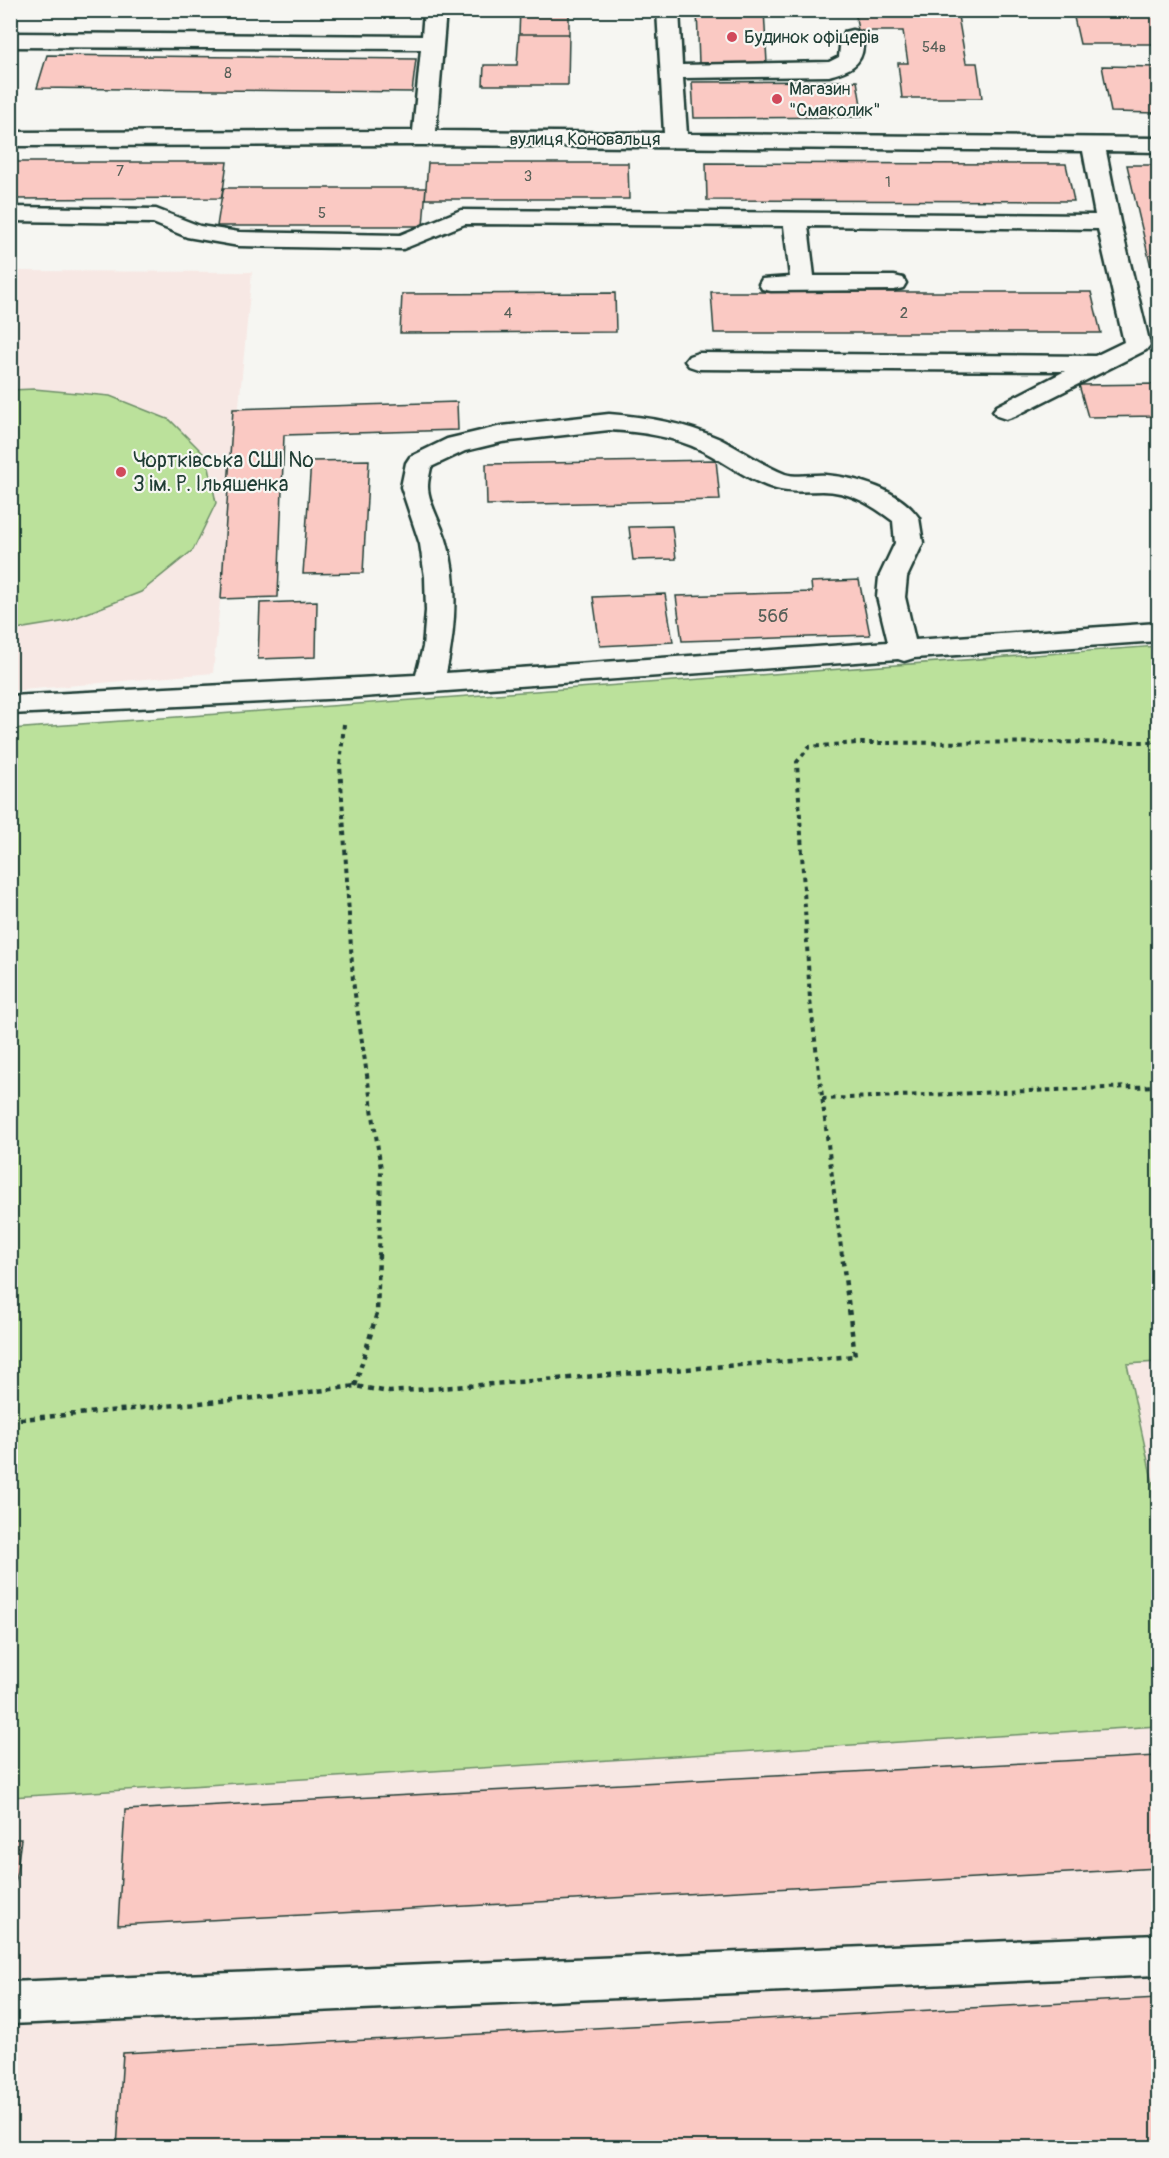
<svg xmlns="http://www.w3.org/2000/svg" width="1169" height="2158" viewBox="0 0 1169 2158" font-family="Pangolin,sans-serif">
	<rect width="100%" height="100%" fill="#f6f6f2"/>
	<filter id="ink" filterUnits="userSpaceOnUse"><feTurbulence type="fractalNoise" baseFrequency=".0167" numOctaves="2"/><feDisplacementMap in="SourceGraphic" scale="12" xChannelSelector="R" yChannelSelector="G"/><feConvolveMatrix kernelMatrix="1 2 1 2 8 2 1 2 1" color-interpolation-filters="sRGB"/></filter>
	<g filter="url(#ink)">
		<path fill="#f7e8e4" d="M11,271L252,272L213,673L11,691Z
			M1158,1362V1513L1124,1364Z
			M1158,1726V2147H11L10,1797Z"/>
		<path fill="#bbe19b" stroke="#6d8f68" stroke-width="1.5" d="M34,389L110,396L170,420L207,457L216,503L193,550L141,592L67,621L11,630V390Z
			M1158,646V1362L1127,1364L1158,1507V1726L11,1797V729Z"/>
		<path fill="#fac9c3" stroke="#1f3d34" stroke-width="1.5" d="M520,10H564V13H569V34H519Z
			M697,10H764L767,63H699Z
			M855,10H957L966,63H977L982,98H902L898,63H908L903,31H858Z
			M1087,10H1158V44H1080L1073,13H1088Z
			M519,34H569L568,85H483L484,65H517Z
			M47,55L416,59L412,92L37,88Z
			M1102,66L1158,67V113L1111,112Z
			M857,81L863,117L694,118L692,82Z
			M16,162H227L222,198L10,199V181Z
			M428,163H628L629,199H425Z
			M706,163L1066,164L1074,201L707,200Z
			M1127,165H1158V297Z
			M223,188H426L423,226H217Z
			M711,292H1091L1101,333H714Z
			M615,293L616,332L400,333L402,294Z
			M1158,384V416L1088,417L1079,385Z
			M457,402L458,430L284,435L278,597L221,599L233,409Z
			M369,460L363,573L303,574L311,461Z
			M716,460L720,500L487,505L486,464Z
			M672,526L676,559L633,560L629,527Z
			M859,580L870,635L682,641L676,596L812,592L811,582Z
			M665,594L673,642L600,646L593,597Z
			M317,601L316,657L258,659L260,603Z
			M1158,1756V1868L118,1925L125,1810Z
			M10,1839H21L10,1923Z
			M1158,1998V2148H117L123,2053Z"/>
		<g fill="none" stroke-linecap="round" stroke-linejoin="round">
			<defs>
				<path id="minor" d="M424,10H446L436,131L664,133L657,10H679L682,65L829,62L839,57L841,37L844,32L852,30L860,32C863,37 863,40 863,46C862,67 846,71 829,76L683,78L687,134L1158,138V152L1106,151L1120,222L1150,345L1146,350L1015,416L1006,419L997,416L993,411L997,406L1065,371L698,369L689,366L685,361L689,356L698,353L1095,356L1124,342L1098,229L808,226L814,276H894L903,278L906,283L903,288L894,290L771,291L762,289L759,284L762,279L790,277L784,226L465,224L403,249L239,246L187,237L153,223L10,221V207L156,209L200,226L239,232L400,235L461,210L1095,215L1083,151L424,145L10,146V132L413,131L421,49L10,47V33L422,36Z
					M609,414C648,417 684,423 720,439C742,450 762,465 785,474C797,478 813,474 826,475C858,478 900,490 919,518L923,543L907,577L905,597L915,640L1158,623V641L914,658L904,661L898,659L348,698L10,714V696L416,675L423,647L426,611L425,577L420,544L401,487L406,463L410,457L447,439L502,426ZM609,430C642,432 673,436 703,451C727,463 749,481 776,489C791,493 807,491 822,491C850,491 872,505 893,521L895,543L879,577L877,597L888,642L446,673C455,631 459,585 447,543C443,527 427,501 428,485C428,480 430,473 431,467L465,451L502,442Z
					M1158,1935V1975L10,2024V1982Z"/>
			</defs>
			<use href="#minor" stroke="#1f3d34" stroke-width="5"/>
			<path stroke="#1f3d34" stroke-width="3" stroke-dasharray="3 3" stroke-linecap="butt" d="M11,74V106"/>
			<path stroke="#1f3d34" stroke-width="4" stroke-dasharray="4.5 4.5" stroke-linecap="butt" d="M344,724L340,765L353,981L381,1169L379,1256
				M822,1099L1158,1086
				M842,1256L810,1000L797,762L809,747L856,743L1158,742"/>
			<path stroke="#1f3d34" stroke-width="4.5" stroke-dasharray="5 5" stroke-linecap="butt" d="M355,1386L377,1313L379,1254
				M10,1420L287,1395L355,1386L389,1392L855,1356L842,1254"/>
			<use href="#minor" fill="#f6f6f2" fill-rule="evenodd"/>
		</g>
	</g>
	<g fill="#d1495b" stroke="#f6f6f2" stroke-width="2">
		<circle cx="732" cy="37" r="6"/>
		<circle cx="777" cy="99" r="6"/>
		<circle cx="121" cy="472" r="6"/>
	</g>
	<g text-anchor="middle" stroke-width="4.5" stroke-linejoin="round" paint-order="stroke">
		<g font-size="15" fill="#566058">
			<text x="934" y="52">54в</text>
			<text x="228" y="78">8</text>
			<text x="120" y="176">7</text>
			<text x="528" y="181">3</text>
			<text x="888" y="187">1</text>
			<text x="322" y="218">5</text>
			<text x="508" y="318">4</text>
			<text x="904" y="318">2</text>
		</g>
		<g font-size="18" fill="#1f3d34" stroke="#f6f6f2" text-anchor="start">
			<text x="744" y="43">Будинок офіцерів</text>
			<text x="789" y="95">Магазин<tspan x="789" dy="21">"Смаколик"</tspan></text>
		</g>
		<g font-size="18" fill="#1f3d34" stroke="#f6f6f2">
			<text x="585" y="145">вулиця Коновальця</text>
		</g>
		<g font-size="18" fill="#566058">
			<text x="773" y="622">56б</text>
		</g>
		<g font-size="21" fill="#1f3d34" stroke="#f6f6f2" text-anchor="start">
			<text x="133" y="467">Чортківська СШІ №<tspan x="133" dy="24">3 ім. Р. Ільяшенка</tspan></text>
		</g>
	</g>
	<rect width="1169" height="2158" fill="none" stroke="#f6f6f2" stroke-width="36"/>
	<rect x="18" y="18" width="1133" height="2122" fill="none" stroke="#1f3d34" stroke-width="2" filter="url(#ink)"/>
</svg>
